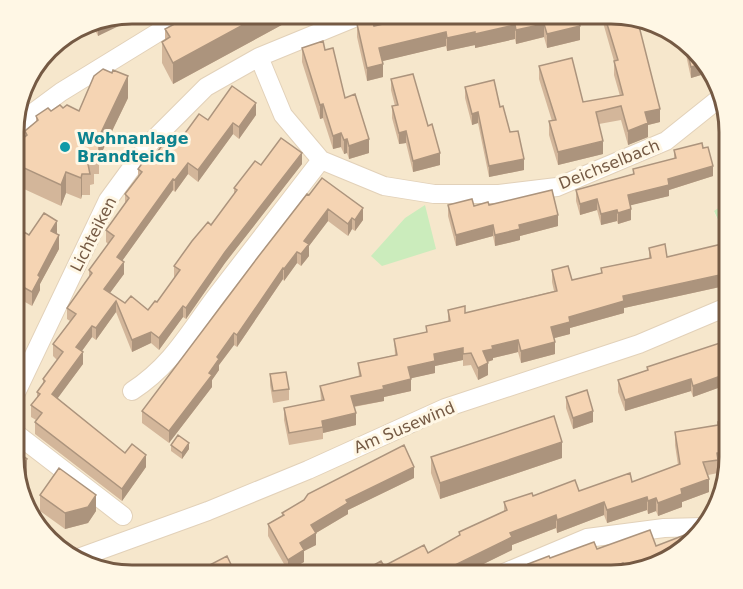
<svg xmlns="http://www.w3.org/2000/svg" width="743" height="589" viewBox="0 0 743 589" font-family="'DejaVu Sans',sans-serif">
	<rect width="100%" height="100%" fill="#fef4de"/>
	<path fill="#f6e7cc" d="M132,14H618L689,43L717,80L729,132V201L714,212L729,244V465L700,535L657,566L611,575H125L54,546L26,510L14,465L15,116L29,73L54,43Z"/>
	<path fill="#cbecbc" d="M729,201V244L714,211Z
		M425,205L436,249L382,266L371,256L405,218Z"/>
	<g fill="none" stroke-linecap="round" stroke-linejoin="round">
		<defs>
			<path id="minor" d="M259,57L283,115L321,160L384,186L434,194H499L557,187L666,141L721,97
				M15,126L61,92L188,14
				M132,391C172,365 189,332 217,295C252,250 286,205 321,160
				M14,397L108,200L149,144L206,87L259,57L364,14
				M14,432L123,516
				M81,557L208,511L308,470L445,408L639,344L729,306
				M499,575L587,538L664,528L703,527"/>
		</defs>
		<use href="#minor" stroke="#e2d1b9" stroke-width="20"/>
		<use href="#minor" stroke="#fff" stroke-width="18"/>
	</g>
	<path fill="#d3b69a" d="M132,14L98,36L94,28Z
		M289,14V21L173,84L162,63V42L165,40V29Z
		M411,14H618L660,122L648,125V137L628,145L621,120L599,124L603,154L558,165L549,135V121H552L539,79V66L583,102L620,96L614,75V61L602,19L579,24L580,40L547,48L544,37L516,44L515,39L475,48V45L447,51L446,46L382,61L383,77L367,81L357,37V24L374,26L395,21V17Z
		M683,41L689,43L711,72L691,78Z
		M302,48L325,50L369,153L349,159L347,153L344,154L341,147L333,149L323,118L320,119L302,62Z
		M391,79L440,165L413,172L406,143L399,144L392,118V106H395L391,90Z
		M465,87L500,107L524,170L489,177L478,123L472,125L465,98Z
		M128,98L99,158V174H94V184L90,185V195H82L81,199L66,193L61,206L24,189L14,178L15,145L25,137V131L36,123V116L63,108L79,111Z
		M256,115L239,139L233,134L198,182L188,174L175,192L173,190L122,261L124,274L110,293L125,303L148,310L157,302L174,278V266L211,225L234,195V188L261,165L302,164L225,263L186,319L183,317L159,350L151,343L132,352L116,312L96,340L92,337L82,351L83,364L57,398L125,453L146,467L122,501L35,434V422L36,420L31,417V405L37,398V392L43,384V379L57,360L53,356V344L70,321L67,319V308L89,278V270L108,244L106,242V230L125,204V194L138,177V169L175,147L208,120Z
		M718,115L729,132V158L718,127Z
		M674,150L713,176L669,190V196L630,205L631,220L618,224L617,221L601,225L597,210L580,215L576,201V190L633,174V169L674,159Z
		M309,195L363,220L355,231L352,229L348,236L328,221L309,246V256L301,266L297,263L284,281L283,279L237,347L234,345L219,365V370L212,380V387L169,443L142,423V411Z
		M448,205L474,206L489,205L558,226L520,236V240L495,246L493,236L456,246L448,216Z
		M57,234L59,249L40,284V290L32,306L25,302L14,322L29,235Z
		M649,248L667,257L729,285L624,308V313L570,328V334L554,338L555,354L521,363L518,352L493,358V360L488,362V375L478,380L471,365L463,366V360L435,366V373L411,378V391L384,397V401L354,407L356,425L323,433V439L289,445L284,420V408L321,401L320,386L359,377L358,363L395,355L394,339L426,332V326L448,321V310L465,313L554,291L552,282V270L572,280L601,273V268L649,258Z
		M729,340V384L693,397L691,391L625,411L618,392V380L647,370V367Z
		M270,374L289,389V400L273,403L270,385Z
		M566,397L593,422L573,429L566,408Z
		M729,420L718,466V473L708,475L709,492L682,502V507L658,516L656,511L648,514L647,510L607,523L604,515L557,533L556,528L512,545V550L461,575H356L428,553L459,536V532L504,512V502L533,496L579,491L632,482L678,465L675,445V432L718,425V422Z
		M171,445L189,449L182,459L171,451Z
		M431,457L562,458L440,499L431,473Z
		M414,478L348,510V514L316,533V545L304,551V562L288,571L268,536V524L282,516V513Z
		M40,495L96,511L88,523L65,529L40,511Z
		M656,546L657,566L611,576L511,575L528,569V564L550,558L597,549Z"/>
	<path fill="#ac947d" d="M132,14H144L98,36V26Z
		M263,14H289V21L173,84V63Z
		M576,14H602V19L576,25Z
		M544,24V37L516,44V30Z
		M515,25V39L475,48V34Z
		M580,26V40L547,48V34Z
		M446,32V46L379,62V48Z
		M475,32V45L447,51V38Z
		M704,63L711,72L691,78V67Z
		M383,64V77L367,81V68Z
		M128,76V98L99,158V137Z
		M256,103V115L239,139V127Z
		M323,104V118L320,119V105Z
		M660,109V122L648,125V137L628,145V131L645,112Z
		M478,112V123L472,125V114Z
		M233,123V134L198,182V170Z
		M406,131V143L399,144V133Z
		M341,133V147L333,149V136Z
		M347,139V153L344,154V140Z
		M369,139V153L349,159V146Z
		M603,141V154L558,165V152Z
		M302,153V164L225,263L186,319V308L225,252Z
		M440,153V165L413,172V161Z
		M524,159V170L489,177V166Z
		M188,163V174L175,192V180Z
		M713,166V176L669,190V196L628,206V195L668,179Z
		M66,172V193L61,206V185Z
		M82,174V195L81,199V178Z
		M173,179V190L117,268V257Z
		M597,199V210L580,215V204Z
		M363,208V220L355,231V220Z
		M328,209V221L309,246V256L301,266V254L304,241Z
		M631,209V220L618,224V213Z
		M617,210V221L601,225V214Z
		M558,215V226L520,236V240L495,246V235L519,225Z
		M352,218V229L348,236V224Z
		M57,221V235L51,231Z
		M493,225V236L456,246V235Z
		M59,235V249L40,284V290L32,306V292L38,275Z
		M297,252V263L284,281V269Z
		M124,262V274L104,301V289Z
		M283,268V279L237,347V335Z
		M729,273V285L624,308V313L570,328V334L551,339V327L569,317L623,296Z
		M25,288V302L14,322V309Z
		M116,301V312L96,340V328Z
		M183,306V317L159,350V338Z
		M92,326V337L76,359V347Z
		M151,332V343L132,352V340Z
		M234,333V345L219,365V370L212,380V387L169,443V431L209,373L217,357Z
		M518,340V352L493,358V360L483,363V351L492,346Z
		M555,342V354L521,363V351Z
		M463,348V360L435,366V373L408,379V367L434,354Z
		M83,352V364L52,406V394Z
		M488,363V375L478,380V368Z
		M729,373V384L693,397V386Z
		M411,379V391L384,397V401L351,407V396L383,386Z
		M691,379V391L625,411V400Z
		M593,411V422L573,429V418Z
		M356,413V425L323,433L322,421Z
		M562,442V458L440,499V483Z
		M189,443V449L182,459V453Z
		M729,451V464L718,466L717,453Z
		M146,455V467L122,501V489Z
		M27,459V473L19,484L16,473Z
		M414,467V478L348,510V514L311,536V525L346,500Z
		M709,479V492L682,502V507L658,516V503L681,489Z
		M96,495V511L88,523L65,529V513Z
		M647,497V510L607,523V510Z
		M656,498V511L648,514V501Z
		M604,502V515L557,533V520Z
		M556,515V528L512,545V550L461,575H445V570L510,533Z
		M316,533V545L304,551V562L288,571V560L300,543Z
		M663,562L657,566L644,569Z
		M623,563V573L611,576L589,575Z
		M443,567V575H428Z"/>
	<path fill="#f5d4b3" stroke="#ac947d" stroke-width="1.5" d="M193,14H263L173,63L162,42L170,37L165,29Z
		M411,14H577L580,26L547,34L544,24L516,30L515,25L475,34V32L447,38L446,32L379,48L383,64L367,68L357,24L372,20L374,26L396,21L395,17Z
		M604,14H618L638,22L660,109L645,112L648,123L628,131L621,106L596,112L603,141L558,152L549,121L556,120L539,66L572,58L583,102L623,95L614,61L618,60Z
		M323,41L325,50L333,48L345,98L355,94L369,139L349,146L347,139L344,140L341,133L333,136L323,104L320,105L302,48Z
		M685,42L689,43L704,63L691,67Z
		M103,69L112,73L113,70L128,76L99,137V152L93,153L94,163L88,164L90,174H82L81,178L66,172L61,185L24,168L14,157L15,145L27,135L25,131L38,120L36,116L48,108L51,111L60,105L63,108L67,105L79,111L94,76Z
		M413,74L428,126L432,124L440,153L413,161L406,131L399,133L392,106L398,105L391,79Z
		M494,80L500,107L503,106L510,132L518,131L524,159L489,166L478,112L472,114L465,87Z
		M232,86L256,103L239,127L233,123L198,170L188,163L175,180L173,179L117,257L124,262L104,289L125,303L131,296L148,310L155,301L157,302L180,270L174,266L192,241L208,222L211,225L237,190L234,188L255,161L261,165L281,138L302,153L225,252L186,308L183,306L159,338L151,332L132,340L116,301L96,328L92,326L76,347L83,352L52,394L125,453L132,444L146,455L122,489L35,422L42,413L31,405L40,394L37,392L45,381L43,379L63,352L53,344L76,314L67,308L92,273L89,270L114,236L106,230L129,198L125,194L142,172L138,169L146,158L150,162L166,140L175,147L199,114L208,120Z
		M725,113L729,132V147L718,115Z
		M702,143L703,148L708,147L713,166L668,179L669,185L628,195L631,209L618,213L617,210L601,214L597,199L580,204L576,190L634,174L633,169L676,158L674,150Z
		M322,178L363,208L355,220L352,218L348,224L328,209L304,241L309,244L301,254L297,252L284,269L283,268L237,335L234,333L217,357L219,359L209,373L212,375L169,431L142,411L258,257L307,194L309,195Z
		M552,190L558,215L519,225L520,229L495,235L493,225L456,235L448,205L472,199L474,206L488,202L489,205Z
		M44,213L57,221L51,231L59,235L38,275L40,277L32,292L25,288L14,309V250L24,232L29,235Z
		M665,244L667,257L722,244L729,273L623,296L624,301L569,317L570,322L551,327L555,342L521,351L518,340L492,346L493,349L483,351L488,363L478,368L471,353L463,354V348L434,354L435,361L408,367L411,379L383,386L384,389L351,396L356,413L322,421L323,427L289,433L284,408L324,400L320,386L361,376L358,363L397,355L394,339L427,332L426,326L450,321L448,310L465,306V313L557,291L552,270L568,266L572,280L602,273L601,268L651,258L649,248Z
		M729,340V373L693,386L691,379L625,400L618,380L648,370L647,367Z
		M286,372L289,389L273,391L270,374Z
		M587,390L593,411L573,418L566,397Z
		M554,416L562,442L440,483L431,457Z
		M729,420V451L717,453L718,460L703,462L709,479L681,489L682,494L658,503L656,498L648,501L647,497L607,510L604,502L557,520L556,515L510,533L512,537L445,570L443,567L428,575H356L381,561L384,566L424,545L428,553L460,535L459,532L507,510L504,502L532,493L533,496L575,480L579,491L630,473L632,482L680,464L675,432L718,425V422Z
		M178,435L189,443L182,453L171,445Z
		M404,445L414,467L346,500L348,503L311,525L316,533L300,543L304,550L288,560L268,524L284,515L282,513L304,500L308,494Z
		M14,449L27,459L16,473L14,465Z
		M59,468L96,495L88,507L65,513L40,495Z
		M650,530L656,546L695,531L697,537L663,562L644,569L626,572L623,563L589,575H577L576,573L569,575H511L529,568L528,564L549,556L550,558L594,542L597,549Z
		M227,556L236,575H203L200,570Z"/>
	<circle fill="#0f9aa8" stroke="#fff7e5" stroke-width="2" cx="65" cy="147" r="6"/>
	<g text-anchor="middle" stroke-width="6" stroke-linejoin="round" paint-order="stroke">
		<g font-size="16" font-weight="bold" fill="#0d838f" stroke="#fff7e5" text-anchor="start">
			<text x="77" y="144">Wohnanlage<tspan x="77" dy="18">Brandteich</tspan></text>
		</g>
		<g font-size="16" fill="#755a44" stroke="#fff7e5">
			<text transform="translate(609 164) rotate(-22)" y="6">Deichselbach</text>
			<text transform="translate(93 234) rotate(-63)" y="6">Lichteiken</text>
			<text transform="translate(404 427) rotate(-23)" y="6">Am Susewind</text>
		</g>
	</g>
	<path d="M0 0H743V589H0ZM132 24H611A108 108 0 0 1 719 132V457A108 108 0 0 1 611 565H132A108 108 0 0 1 24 457V132A108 108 0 0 1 132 24Z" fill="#fff7e5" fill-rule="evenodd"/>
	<path fill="none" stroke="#755a44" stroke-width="3" d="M132 24H611A108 108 0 0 1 719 132V457A108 108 0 0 1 611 565H132A108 108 0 0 1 24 457V132A108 108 0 0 1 132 24Z"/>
</svg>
